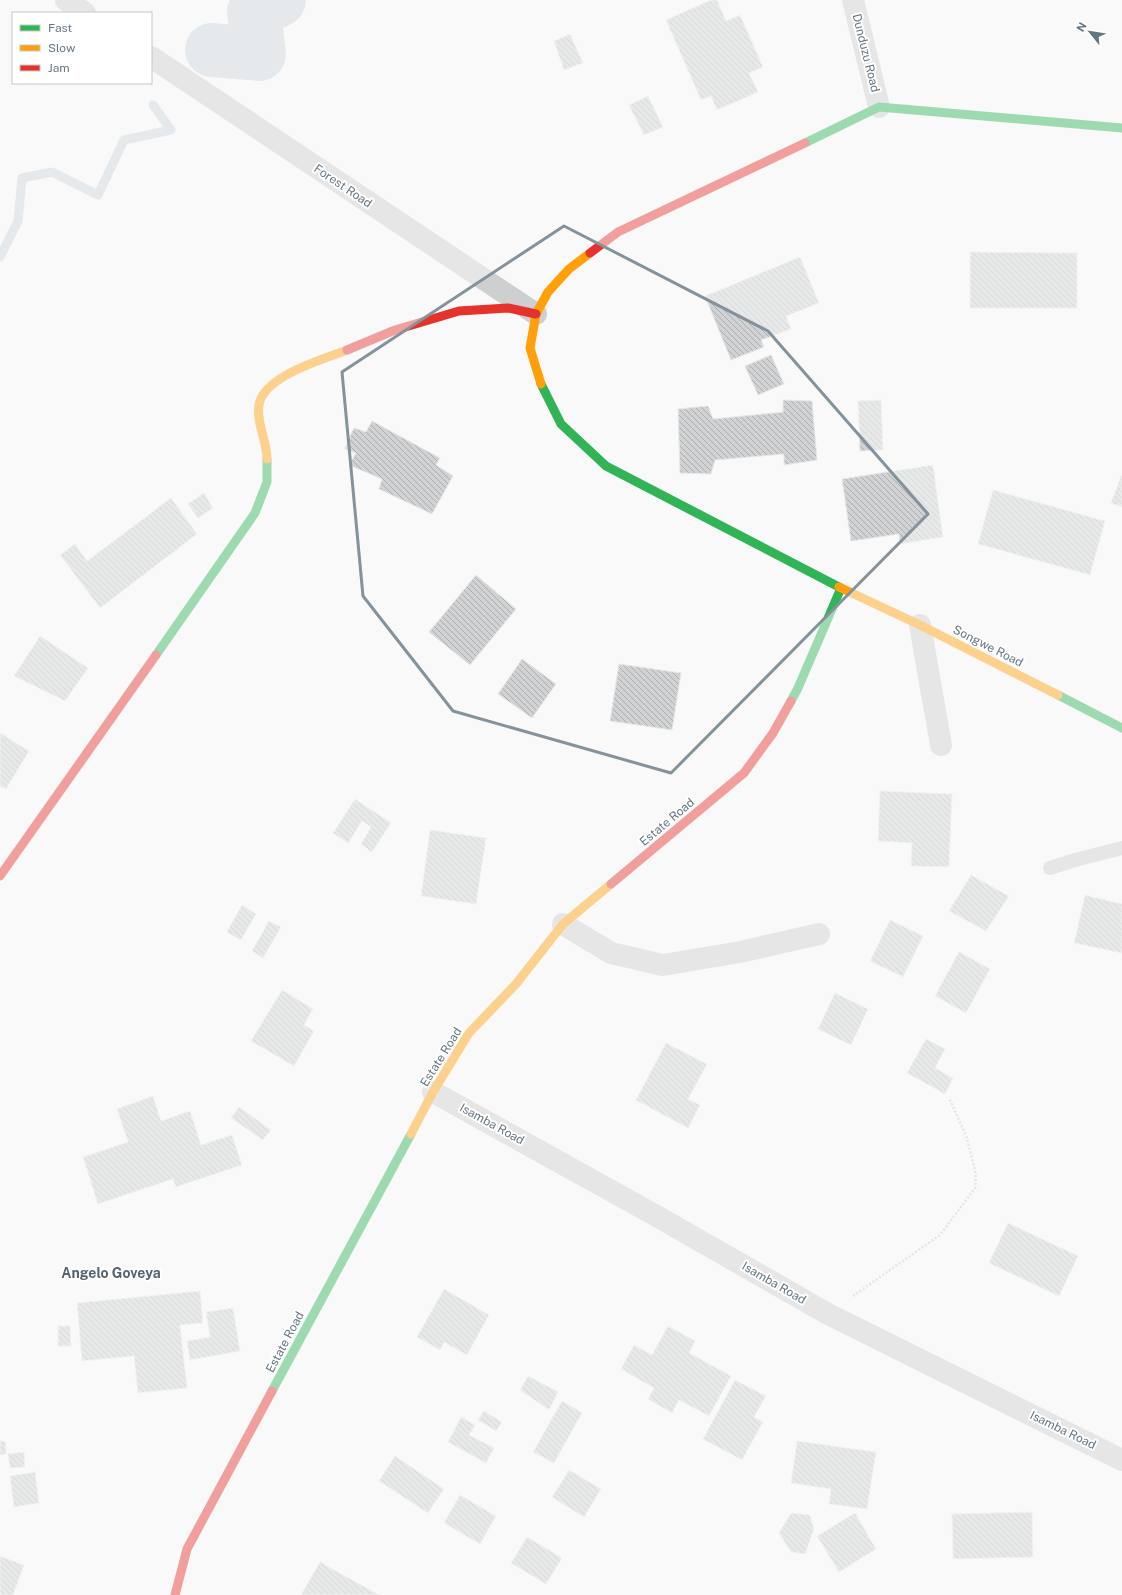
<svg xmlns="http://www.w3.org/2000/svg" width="1122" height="1595" viewBox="0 0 1122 1595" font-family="'Public Sans',sans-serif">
	<defs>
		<pattern id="building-back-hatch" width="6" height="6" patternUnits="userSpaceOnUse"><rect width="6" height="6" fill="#d0d2d3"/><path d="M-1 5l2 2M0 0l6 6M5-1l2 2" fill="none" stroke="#acafb1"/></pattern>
	</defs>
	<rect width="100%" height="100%" fill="#f9f9f9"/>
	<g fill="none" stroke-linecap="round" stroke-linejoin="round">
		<path stroke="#ced6d9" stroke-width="9" d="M0,257L18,221L22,178L52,172L98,195L124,140L171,130L153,105"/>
		<path stroke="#ced6d9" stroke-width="54" d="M212,50L259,54L254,12L279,0"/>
	</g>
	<path fill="url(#building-back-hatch)" stroke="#e8e8e8" d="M711,0H717L726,21L740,15L763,67L749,73L758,92L717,110L711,96L701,100L666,20Z
		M570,34L583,63L564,70L554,41Z
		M648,96L663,127L644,135L629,105Z
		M970,252L1077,253V308H970Z
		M800,257L819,303L786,316L791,329L761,340L764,347L731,360L705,296Z
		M771,355L784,384L758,395L745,366Z
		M783,400L812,401L817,460L784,465V454L715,460L711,474L680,473L678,409L708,406L713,419L783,412Z
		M881,400L883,450L860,451L858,401Z
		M372,421L440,458L436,465L453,476L432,514L379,489L382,479L349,465L356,453L344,449L354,428L366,432Z
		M933,465L943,537L900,544L899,534L851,541L842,479Z
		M1121,476H1122V507L1111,503Z
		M993,490L1105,521L1090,575L978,544Z
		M204,493L213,508L198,518L188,504Z
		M171,498L197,534L100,608L60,555L75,544L87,561Z
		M476,575L516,609L470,665L429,632Z
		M40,636L88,668L65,701L14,676Z
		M522,659L556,684L532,718L498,694Z
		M619,664L681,673L672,730L610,721Z
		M0,733L29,751L6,789L0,786Z
		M880,791L952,794L949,867L911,866L912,843L878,841Z
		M355,799L391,823L372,852L361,844L371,827L362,821L348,843L333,833Z
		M430,830L486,838L476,904L421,896Z
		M971,875L1009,896L986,931L949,911Z
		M1085,895L1122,904V953L1074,943Z
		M242,905L256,914L241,940L227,932Z
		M890,920L923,936L903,977L870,961Z
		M269,921L281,927L263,958L252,951Z
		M959,952L990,969L966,1013L935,996Z
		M282,990L313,1009L304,1025L314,1031L294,1066L251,1041Z
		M835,993L868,1009L851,1045L818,1029Z
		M926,1039L945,1049L935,1068L953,1078L945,1094L907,1073Z
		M666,1043L707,1064L688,1099L700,1105L688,1128L636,1100Z
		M153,1096L161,1121L190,1111L201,1145L232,1135L242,1165L176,1187L173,1179L98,1204L83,1157L128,1142L117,1109Z
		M239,1107L271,1130L263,1140L231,1118Z
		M1008,1223L1078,1256L1059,1296L989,1263Z
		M444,1289L489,1315L467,1355L444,1342L440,1350L417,1337Z
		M200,1291L203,1323L180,1325L187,1388L138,1393L134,1356L82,1361L77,1303Z
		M233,1308L240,1351L190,1360L187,1341L210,1337L206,1312Z
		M58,1326H70L71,1346H58Z
		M668,1326L695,1341L689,1353L731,1376L709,1416L679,1400L672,1413L648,1399L654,1388L621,1369L634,1345L652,1355Z
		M528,1376L558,1392L549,1410L520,1390Z
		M735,1380L766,1396L754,1417L763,1422L742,1460L703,1439Z
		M562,1401L582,1413L554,1463L533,1452Z
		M484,1411L502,1422L496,1431L478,1420Z
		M461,1417L475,1425L469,1435L494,1448L486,1463L448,1442Z
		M0,1441H5L6,1454L0,1455Z
		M797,1441L876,1452L867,1509L829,1504L831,1489L791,1483Z
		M24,1452L25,1467L10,1468L8,1454Z
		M395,1456L444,1489L428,1513L379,1481Z
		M569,1470L601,1489L584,1517L552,1497Z
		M35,1472L39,1503L14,1507L10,1476Z
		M460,1495L496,1516L480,1544L444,1523Z
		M1032,1512L1033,1557L953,1559L952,1514Z
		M791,1513L810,1515L814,1529L805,1554L791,1552L779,1533Z
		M855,1513L876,1549L839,1572L817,1536Z
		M527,1537L562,1558L546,1584L511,1563Z
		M0,1556L24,1565L13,1595H0Z
		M320,1562L379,1595H301Z"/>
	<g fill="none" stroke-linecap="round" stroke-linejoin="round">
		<path stroke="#cbcccd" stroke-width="2.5" stroke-dasharray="2 2" stroke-linecap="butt" d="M853,1296L940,1235L975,1188L976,1175L967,1138L949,1098"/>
		<path stroke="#cecfd0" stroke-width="14" d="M1050,868L1075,860L1122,848"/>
		<path stroke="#cecfd0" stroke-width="22" d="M66,0L85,13
			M853,0L879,107
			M151,57L536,314
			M920,625L941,745
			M563,924L611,953L663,965L740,952L819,934
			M433,1092L653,1214L828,1314L1122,1460"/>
		<path stroke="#30b455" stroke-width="9" d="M805,143L879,107L1122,128
			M541,384L561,424L606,466L839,587
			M156,655L255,513L267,482V459
			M1058,695L1122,728
			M791,701L798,688L841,588
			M272,1391L411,1134"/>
		<path stroke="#ff9f0a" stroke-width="9" d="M541,384L530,348L536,314L548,292L569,269L590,253
			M267,459C267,441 256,423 259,405C263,376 324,359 347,350
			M839,587L920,625L1058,695
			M411,1134L433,1092L469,1033L516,984L563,924L611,884"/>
		<path stroke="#e5322d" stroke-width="9" d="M590,253L618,232L805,143
			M347,350L395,330L459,311L508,308L536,314
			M0,876L156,655
			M611,884L744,773L773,733L791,701
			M175,1595L187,1549L272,1391"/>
	</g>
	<path d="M0 0H1122V1595H0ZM564,226L768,331L928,514L671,773L453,711L363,596L342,372Z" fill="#f9f9f9" fill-opacity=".55" fill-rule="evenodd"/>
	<path fill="none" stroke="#84929c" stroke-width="3" stroke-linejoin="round" d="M564,226L768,331L928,514L671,773L453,711L363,596L342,372Z"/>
	<g text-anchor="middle" stroke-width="4" stroke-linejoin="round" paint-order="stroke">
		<g font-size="12" fill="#657683" stroke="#fff">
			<text transform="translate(866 53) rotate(76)" y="4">Dunduzu Road</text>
			<text transform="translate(343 186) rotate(34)" y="4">Forest Road</text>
			<text transform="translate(988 646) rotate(27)" y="4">Songwe Road</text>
			<text transform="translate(667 822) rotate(-40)" y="4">Estate Road</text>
			<text transform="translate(441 1057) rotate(-58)" y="4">Estate Road</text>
			<text transform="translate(492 1124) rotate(29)" y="4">Isamba Road</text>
			<text transform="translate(774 1283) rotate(30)" y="4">Isamba Road</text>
			<text transform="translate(285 1342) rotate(-62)" y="4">Estate Road</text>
			<text transform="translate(1063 1430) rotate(26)" y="4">Isamba Road</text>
		</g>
		<g font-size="14" font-weight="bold" fill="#57646e" stroke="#fff">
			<text x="111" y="1278">Angelo Goveya</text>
		</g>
	</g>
	<rect x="12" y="12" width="140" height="72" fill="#ffffff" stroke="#c1c8cd"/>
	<rect x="20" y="25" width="20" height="6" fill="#30b455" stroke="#c1c8cd"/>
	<text x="48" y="32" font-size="12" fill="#657683">Fast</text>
	<rect x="20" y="45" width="20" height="6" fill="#ff9f0a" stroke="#c1c8cd"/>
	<text x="48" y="52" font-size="12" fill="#657683">Slow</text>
	<rect x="20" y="65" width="20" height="6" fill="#e5322d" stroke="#c1c8cd"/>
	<text x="48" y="72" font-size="12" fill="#657683">Jam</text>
	<g transform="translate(1090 32) rotate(300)" stroke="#ffffff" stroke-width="3" paint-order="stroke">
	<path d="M0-3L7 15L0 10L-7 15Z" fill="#657683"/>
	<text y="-6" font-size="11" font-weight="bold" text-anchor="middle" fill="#657683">N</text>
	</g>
</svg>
